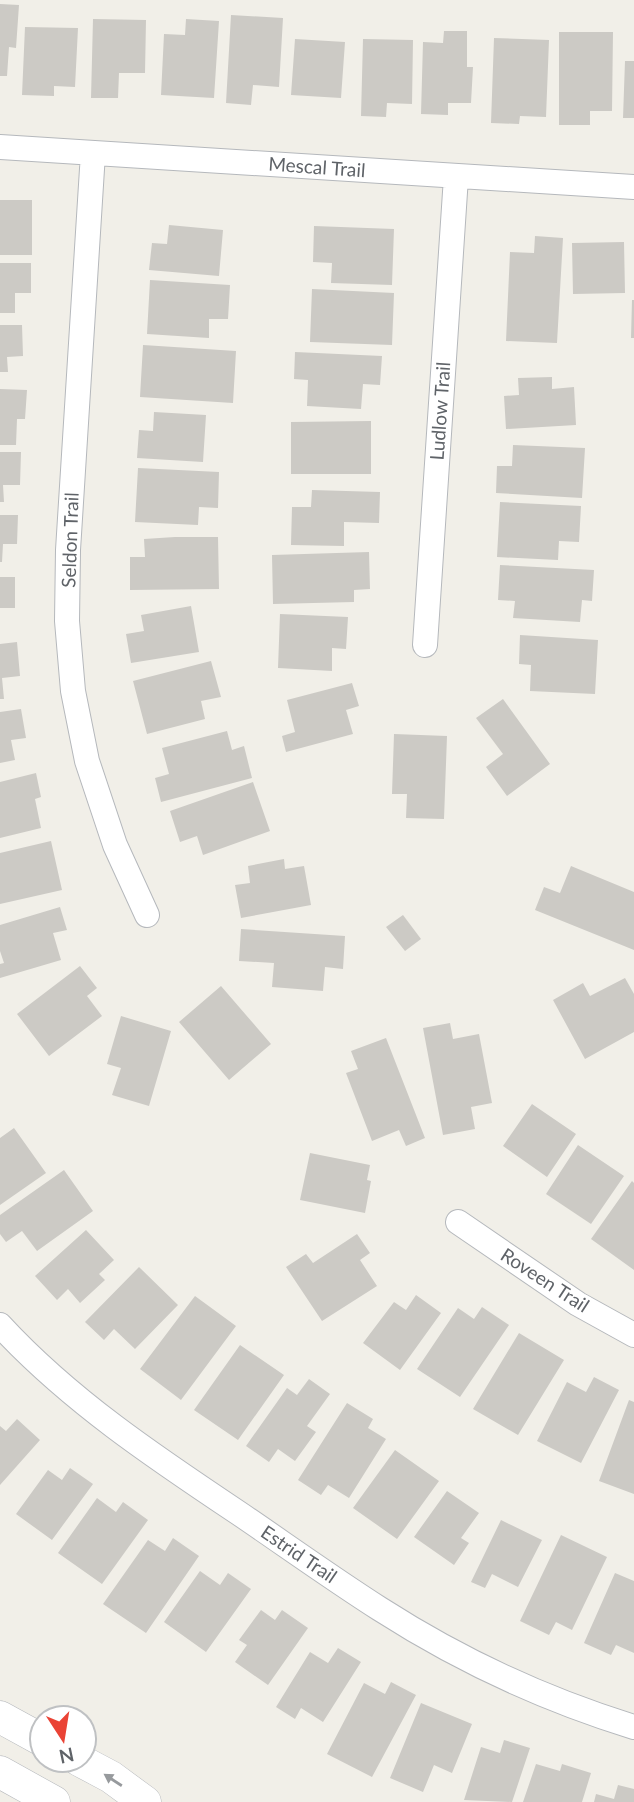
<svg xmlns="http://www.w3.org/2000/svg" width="634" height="1802" viewBox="0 0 634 1802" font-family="Lato,sans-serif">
	<rect width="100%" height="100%" fill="#f1efe8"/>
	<path fill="#cccac5" d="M0,4L19,5L16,48L9,47L7,76H0Z
		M231,15L283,18L279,87L253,85L251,105L226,103Z
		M93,19L146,20L145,73H119L118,98H91Z
		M186,19L219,21L214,98L161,95L164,34L185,35Z
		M25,27L78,28L75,87L54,86V96L22,95Z
		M444,31H467V67H473L471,103H448V115L421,114L423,42L443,43Z
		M559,32H613L612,111H590V125H559Z
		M494,38L549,40L546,117L520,116L519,124L491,123Z
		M295,39L345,42L341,98L291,95Z
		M363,39L413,40L412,104L387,103L386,117L361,116Z
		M625,61H634V118H623Z
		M0,200H32V255H0Z
		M169,225L223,230L219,276L149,270L152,243L167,244Z
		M314,226L394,229L392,285L331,283L332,263L313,262Z
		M535,236L563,238L557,343L506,341L510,252L534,253Z
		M624,242L625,293L573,294L572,243Z
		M0,263H31V293H15V313H0Z
		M150,280L230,285L228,319H209V338L147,334Z
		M312,289L394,293L392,345L310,342Z
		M632,300H634V338H631Z
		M0,325H22L23,356L7,357L8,372H0Z
		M143,345L236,351L233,403L140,397Z
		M295,352L382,356L380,385L363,384L361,409L307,406L308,380L294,379Z
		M552,377V389L574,387L576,425L506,429L504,396L519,395L518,378Z
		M0,389L27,390L25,419H17L16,445H0Z
		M154,412L206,415L203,462L137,458L139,430L153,431Z
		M371,421V474H291V422Z
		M513,445L585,448L582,498L496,493L497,466H512Z
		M0,452H21L20,485H3L4,502H0Z
		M138,468L219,472L218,508L199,507L198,525L135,522Z
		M312,490L380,492L379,523L344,522V546L291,545L292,507H311Z
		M500,502L581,506L579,542L559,541L558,560L497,557Z
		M0,515H18L17,544H3L2,562H0Z
		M175,537H218L219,589L130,590V557H145L144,539Z
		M369,552L370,589L354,590V602L273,604L272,555Z
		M500,565L594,570L592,601L582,600L580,622L513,618L515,601L498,600Z
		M0,577H15V608H0Z
		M191,606L199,652L131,663L126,634L144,631L141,615Z
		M280,614L348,617L346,649L332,648V671L278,668Z
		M520,635L598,640L595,694L530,691L531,665L519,664Z
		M17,642L20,676L2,678L4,699H0V644Z
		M211,661L221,697L201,701L205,719L147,734L133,681Z
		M352,683L359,706L346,710L353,734L286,752L282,736L295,732L287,700Z
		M503,699L550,764L507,796L486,767L503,754L476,718Z
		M21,709L26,738L11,740L15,760L0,763V712Z
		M227,731L232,750L244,746L252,778L161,802L155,778L169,774L162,748Z
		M394,734L447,736L444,819L406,818L407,794H392Z
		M36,773L41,797L35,799L41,828L0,838V782Z
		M253,782L270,831L203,855L197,836L180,842L170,811Z
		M51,841L62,890L0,904V853Z
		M284,859L285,869L304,866L311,905L241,918L235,885L250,883L248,866Z
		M571,866L634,892V950L535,910L544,887L560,893Z
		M60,907L67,930L53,933L61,960L0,978V964L4,963L0,951V925Z
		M403,915L421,939L405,951L386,927Z
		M241,929L345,936L343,969L325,967L323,991L272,987L274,963L239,961Z
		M80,966L97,988L87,996L102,1016L49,1056L17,1014Z
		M625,978L634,994V1032L585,1059L553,1000L583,983L590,996Z
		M221,986L271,1044L229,1080L179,1022Z
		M121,1016L171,1031L149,1106L112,1095L121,1068L107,1064Z
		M450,1023L453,1039L479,1034L492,1103L471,1107L475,1129L443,1135L423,1028Z
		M386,1038L425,1138L406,1146L399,1130L372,1141L346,1073L358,1069L351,1051Z
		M532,1104L576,1134L547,1177L503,1146Z
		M14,1128L46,1173L0,1205V1138Z
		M578,1145L624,1176L591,1224L546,1194Z
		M310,1153L370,1165L367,1180L371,1181L365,1213L300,1200Z
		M64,1170L93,1211L37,1251L22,1231L6,1242L0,1234V1215Z
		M632,1181L634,1183V1270L591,1239Z
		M86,1230L114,1260L99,1274L105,1280L80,1303L68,1289L57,1300L35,1276Z
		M357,1234L370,1253L360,1260L377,1286L322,1321L286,1267L306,1254L313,1263Z
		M139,1267L178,1305L135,1349L114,1329L104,1340L85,1322Z
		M416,1295L441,1313L400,1370L363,1343L394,1302L406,1310Z
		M195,1296L236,1326L181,1400L140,1369Z
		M482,1307L509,1325L460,1397L417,1369L458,1308L474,1319Z
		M519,1333L564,1360L518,1435L473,1409Z
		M240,1345L284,1375L238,1440L194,1410Z
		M594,1377L619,1390L581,1463L537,1441L567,1382L586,1392Z
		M309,1379L330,1394L307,1426L316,1432L295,1461L278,1449L269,1462L246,1446L287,1388L297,1395Z
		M629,1400L634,1402V1494L599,1481Z
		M347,1403L373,1419L368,1428L386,1439L349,1498L328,1485L321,1495L298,1480Z
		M17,1419L40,1440L0,1485V1426L6,1431Z
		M395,1450L439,1481L397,1539L353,1508Z
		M70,1468L93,1484L52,1540L16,1514L48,1470L62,1480Z
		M447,1491L479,1513L461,1538L469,1543L454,1565L414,1537Z
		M97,1498L116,1512L123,1502L148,1520L102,1584L58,1553Z
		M501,1520L542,1540L518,1587L492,1574L485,1588L471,1582Z
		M561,1535L607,1557L572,1630L556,1622L549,1635L520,1621Z
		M173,1538L199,1556L146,1633L103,1604L148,1540L165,1551Z
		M200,1571L220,1585L228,1573L251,1589L206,1652L164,1622Z
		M615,1573L634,1581V1653L616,1645L611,1655L584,1643Z
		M261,1610L275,1620L282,1610L308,1628L268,1685L235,1662L247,1645L239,1640Z
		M338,1648L361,1662L323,1722L301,1708L295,1719L276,1707L310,1652L328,1663Z
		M391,1682L416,1695L372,1777L327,1754L364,1683L385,1694Z
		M421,1703L472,1724L452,1773L434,1765L423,1792L390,1778Z
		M504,1740L530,1748L512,1802L464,1800L481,1747L500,1753Z
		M536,1764L560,1771L562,1764L591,1773L582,1802H523Z
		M618,1785L634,1789V1802H594L596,1794L614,1799Z"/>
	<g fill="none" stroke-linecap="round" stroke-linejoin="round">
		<defs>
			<path id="minor" d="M0,147L634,187
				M93,153L68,550L67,621L73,691L87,761L115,845L147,915
				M425,645L456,177
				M458,1222L578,1304L634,1335
				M0,1325C69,1400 156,1458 240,1514C287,1546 333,1579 380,1609C458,1659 546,1700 634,1727"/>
			<path id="tertiary" d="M0,1717L42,1740
				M79,1760L111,1777L145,1802
				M0,1772L54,1802"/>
		</defs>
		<use href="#minor" stroke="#b5b8bc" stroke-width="26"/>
		<use href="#tertiary" stroke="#b5b8bc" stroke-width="33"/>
		<use href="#minor" stroke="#fff" stroke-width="24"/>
		<use href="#tertiary" stroke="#fff" stroke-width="32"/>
	</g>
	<defs><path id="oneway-solid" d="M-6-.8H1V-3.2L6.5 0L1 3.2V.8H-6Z" transform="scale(1.75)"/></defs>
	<use fill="#979a9d" href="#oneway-solid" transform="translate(113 1780) rotate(-147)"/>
	<g text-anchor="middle" stroke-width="6" stroke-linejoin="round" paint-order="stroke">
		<g font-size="19" fill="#5f6368" stroke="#fff">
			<text transform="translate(317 167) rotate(4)" y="7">Mescal Trail</text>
			<text transform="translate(440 411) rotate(-86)" y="7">Ludlow Trail</text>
			<text transform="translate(70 540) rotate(-88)" y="7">Seldon Trail</text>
			<text transform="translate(545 1280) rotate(33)" y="7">Roveen Trail</text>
			<text transform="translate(299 1554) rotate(34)" y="7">Estrid Trail</text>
		</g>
	</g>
	<g transform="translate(63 1739) rotate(168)"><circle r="33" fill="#ffffff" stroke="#bfc1c3" stroke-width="2"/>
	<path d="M0-5L12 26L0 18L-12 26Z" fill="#ea4335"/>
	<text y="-10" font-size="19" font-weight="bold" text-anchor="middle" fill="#5f6368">N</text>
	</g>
</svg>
